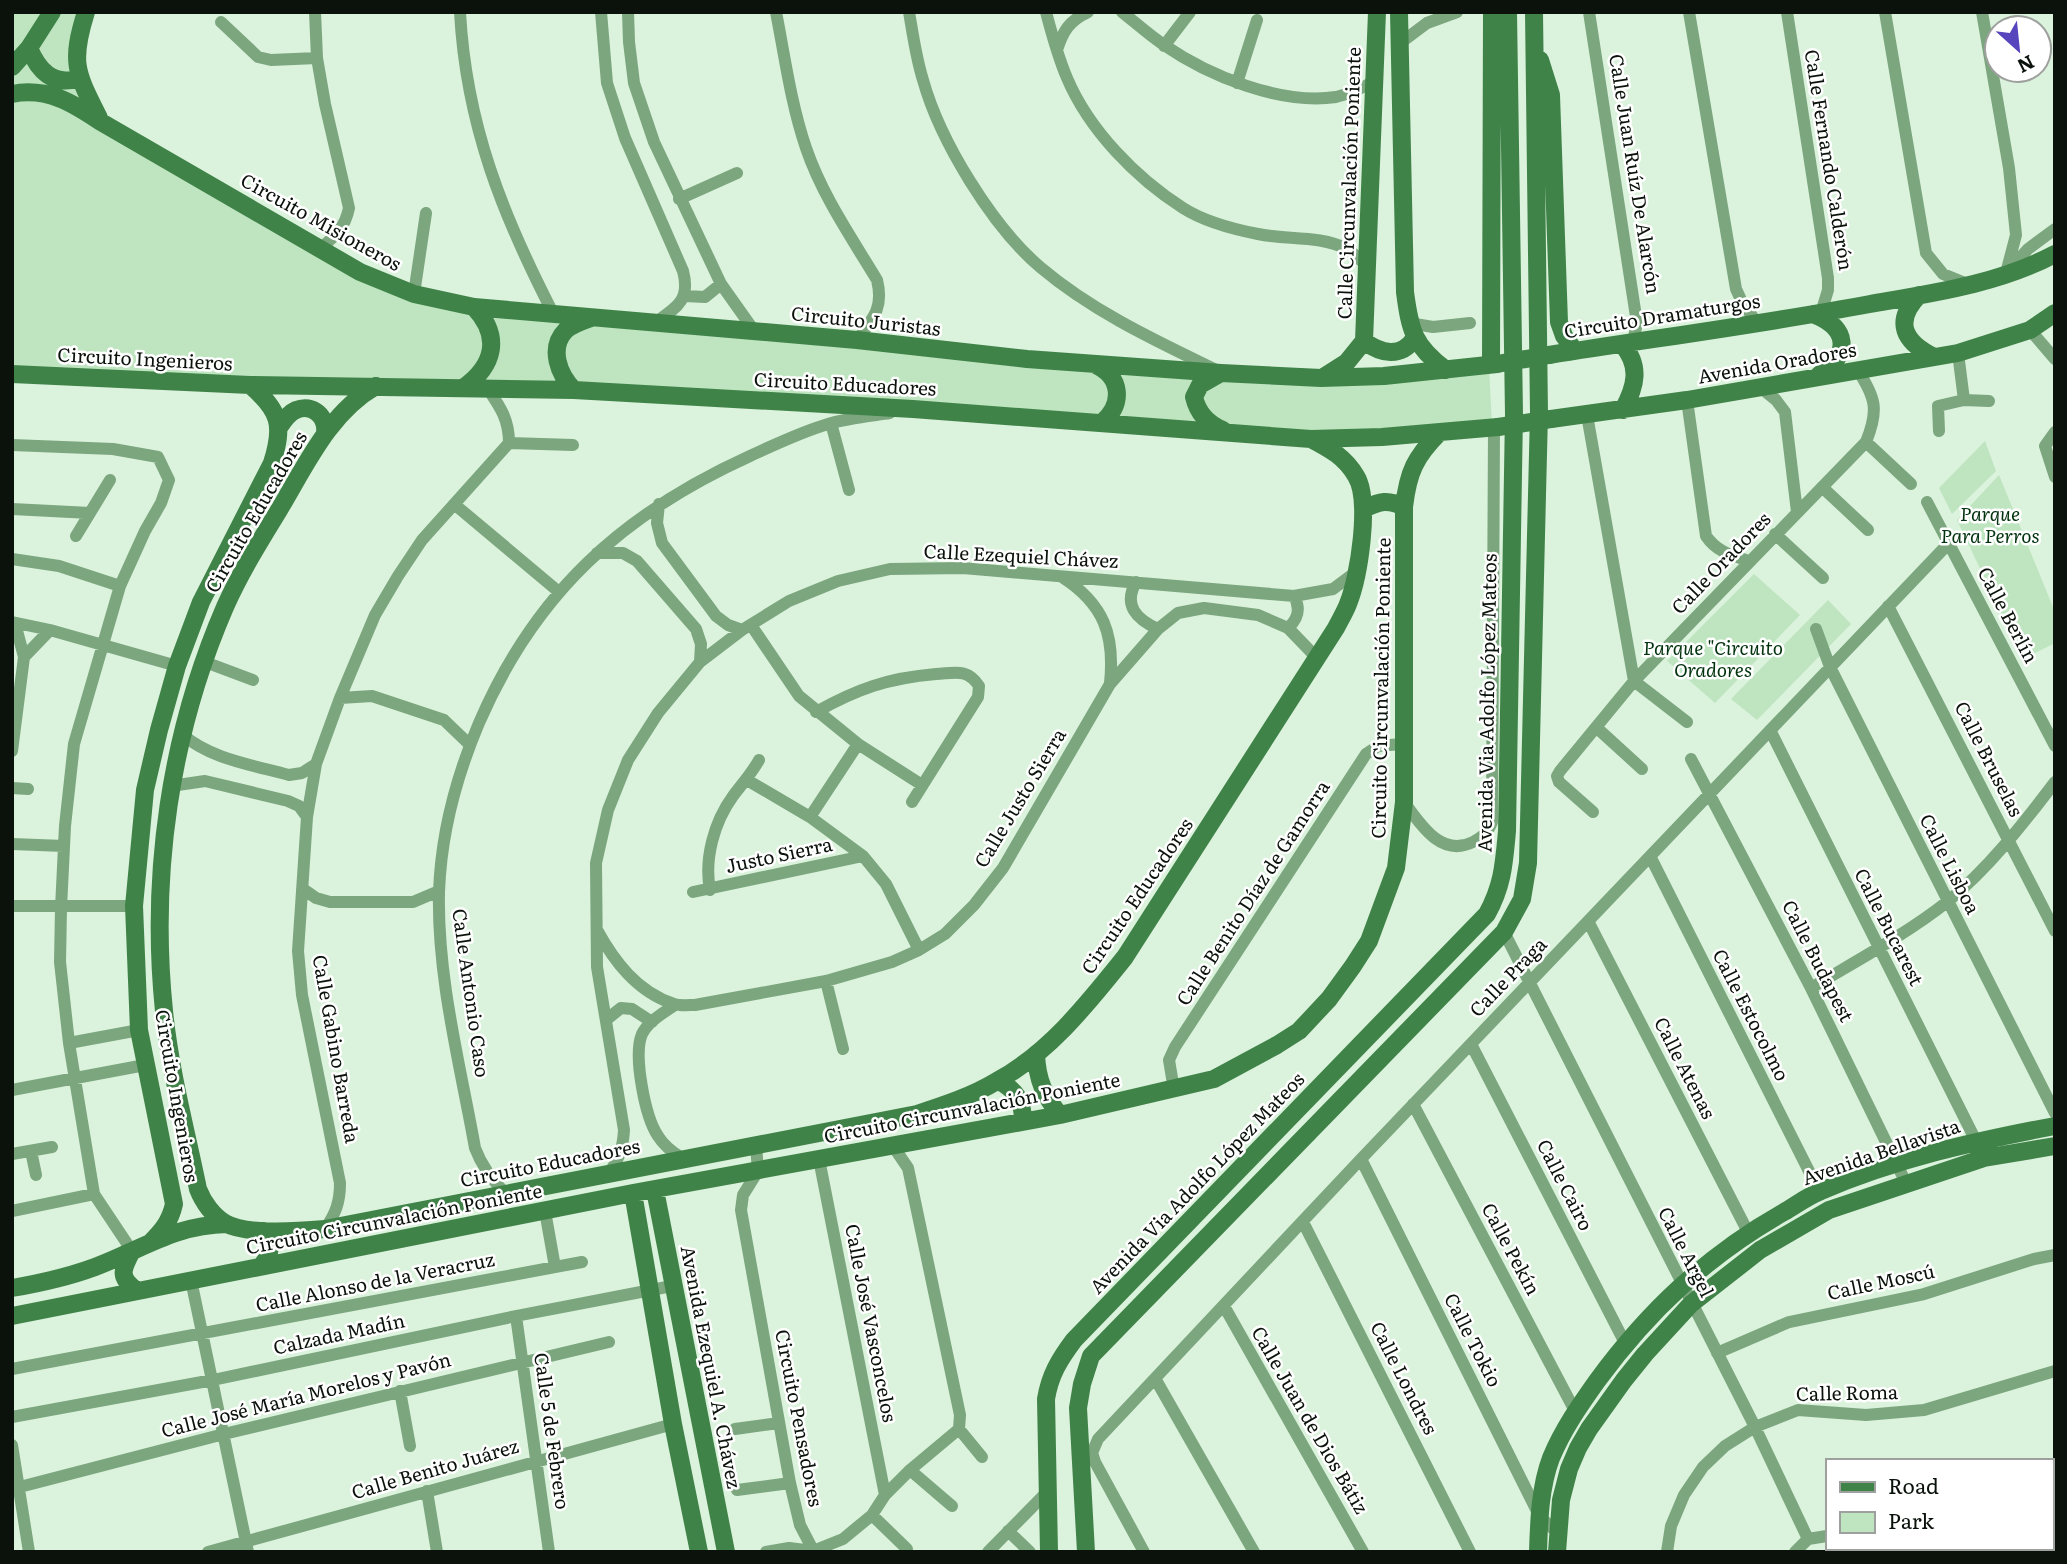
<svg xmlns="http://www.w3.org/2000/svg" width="2067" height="1564" viewBox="0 0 2067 1564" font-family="Literata,serif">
	<rect width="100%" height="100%" fill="#dbf2dc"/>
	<path fill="#bee5c0" d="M12,12H84L73,38L100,123L231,207L473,313L1220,378L1489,366L1492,427L1382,437L12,367Z
		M1985,441L1996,471L1952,514L1939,488Z
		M1999,475L2055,612V643L2023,659L1957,520Z
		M1754,574L1800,615L1715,703L1667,661Z
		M1828,600L1851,624L1757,720L1731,699Z"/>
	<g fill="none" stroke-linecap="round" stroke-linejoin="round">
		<path stroke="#7ba67e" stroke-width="12" d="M315,12L317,58L325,104L349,208C345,228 335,236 320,249
			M460,12C466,125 503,216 554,315
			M601,12L607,83L625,138L683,271C691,301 676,308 653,324
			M628,12L629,42L634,83L654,142L721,284L755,332
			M776,12C785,58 791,104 806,148C822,195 851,237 877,280C884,308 873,319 857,340
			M909,12C913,35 916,58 923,80C940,141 992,226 1040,267C1092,311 1154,340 1214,369
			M1046,12C1052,35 1058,57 1067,78C1089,130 1136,178 1183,208C1205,222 1232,229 1258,234C1286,240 1320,235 1347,249C1354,253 1361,261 1367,266
			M1122,12C1136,23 1149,35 1164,45C1209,76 1280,105 1336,97C1350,94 1362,88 1375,81
			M1589,12L1637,323L1633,342
			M1689,12L1736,289L1742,302L1757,323
			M1787,12L1828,278V290L1821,313
			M1885,12L1926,253L1943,274L1970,285
			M1982,12L2009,168L2016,235L2006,273
			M221,22L258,57L271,60L317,58
			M1399,44L1427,23L1457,12
			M1164,46L1190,12
			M1057,50C1063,31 1069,21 1088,12
			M1237,83L1257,20
			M679,199L737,173
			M2011,268L2028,249L2055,229
			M414,294L426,213
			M685,296L705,297L721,284
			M1409,323L1433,327L1470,323
			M2030,330L2055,359
			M1958,353L1964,400
			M1760,387L1776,400L1785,412L1797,512
			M1687,400L1706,536C1717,552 1731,555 1749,561
			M1587,415L1634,681
			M831,423L849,490
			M1939,431L1938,406L1964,400L1989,401
			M2055,432L2045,446L2055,477
			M1866,442L1911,484
			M509,443L573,445
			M12,445L113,449L158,457L169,480L161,503L145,531L120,586L74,744L65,826L61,908L60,962L69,1043L94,1194L132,1251
			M1822,487L1868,530
			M1927,502L2055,746
			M454,504L559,592
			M659,504L657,523L662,543L716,616L728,625L742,630
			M12,509L90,513
			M1775,534L1823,578
			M76,536L110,480
			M597,553H623L637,561L696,629L701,644L700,662
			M12,559L59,566L120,586
			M1062,577C1104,604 1115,635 1110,683
			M1136,582C1123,605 1136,619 1158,629
			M1888,606L2055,931
			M12,622L50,630L177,666
			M751,625L799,696L858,744L922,785
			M1288,628C1298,619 1301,609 1294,596
			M1816,629L1830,667L2055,1113
			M24,657L50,630
			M205,662L253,680
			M1634,681L1687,722
			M340,698L372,696L444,720L470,745
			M816,712C857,689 888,678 936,674C955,673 967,668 979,686L978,697L912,802
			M1597,728L1642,769
			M1770,730L1976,1141
			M182,734C210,759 253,765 289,775L302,773L316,764
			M12,751L24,657L15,623
			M1691,759L1811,988L1906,1183
			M747,780L810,817L863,856L886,884L919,950
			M171,786L205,781L288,801L299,806L307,817
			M12,788L28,789
			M1404,802C1420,824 1441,858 1473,842C1483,837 1488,832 1492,822L1494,428
			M1593,812L1559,782L1557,776L1560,771L1634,681L1866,442C1879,410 1876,398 1857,369
			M810,817L858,744
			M12,844L64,846
			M1650,856L1819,1191
			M303,889L316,898L330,902H413L439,891
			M710,890C704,859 714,822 733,796C742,784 752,773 759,760
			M693,892L863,856
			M12,906H134
			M1588,921L1748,1232
			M597,930C614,961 637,992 674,1004C680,1006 689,1005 695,1005L826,981L892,962L919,950L945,934L974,905L1003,868L1110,684L1158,629L1178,613L1204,608L1258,615L1288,628L1317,658
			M1504,932L1755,1427L1808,1539
			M826,981L843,1049
			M1811,988C1856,961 1905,935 1947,902C1988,869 2023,824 2055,782
			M675,1005C664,1012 648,1022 642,1034C633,1055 645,1117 658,1136C664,1146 672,1152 682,1158
			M606,1020L621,1008L632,1009L652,1022
			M69,1043L139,1030
			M1471,1044L1625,1343
			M12,1090L145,1065
			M1174,1090L1169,1060L1175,1047L1366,754L1378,746L1402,744
			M1413,1104L1575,1411
			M756,1145L758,1171L743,1195L741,1210L790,1483L800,1525L814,1552
			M31,1151L36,1175
			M12,1154L52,1147
			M819,1159L885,1495
			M1361,1159L1540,1517L1558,1533
			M609,1173C619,1159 623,1148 624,1130L597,967L596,863L608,810L628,760L658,713L700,662L742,630L789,601L838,581L890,569L963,568L1294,596L1333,589L1357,571
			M506,1194C492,1180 482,1167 475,1148C460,1064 437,977 439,892C441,834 457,775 479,723C535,593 622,514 750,456C776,444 801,432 828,424C848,418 870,416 890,413
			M12,1211L94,1194
			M545,1211L555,1267
			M1303,1222L1470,1552
			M325,1229C336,1213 340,1202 340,1183L302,995L298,951L307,817L316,764L340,698L375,615L398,576L422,540L509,443C509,420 501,408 488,389
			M191,1280L248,1552
			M1224,1306L1363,1552
			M516,1316L549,1552
			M1717,1353L1789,1322L1924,1294L2034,1259L2055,1255
			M12,1369L582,1262
			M1156,1380L1254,1552
			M400,1391L410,1446
			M12,1417L213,1380L516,1316L672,1286
			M735,1429L779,1423
			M959,1429L982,1457
			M12,1445L29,1552
			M1089,1457L1095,1462L1144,1552
			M1095,1462L1092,1453L1098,1439L1361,1159L1949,543
			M910,1470L952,1506
			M12,1489L224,1434L609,1342
			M737,1490L790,1483
			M427,1491L437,1552
			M2051,1500L2055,1499
			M872,1515L907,1549
			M1008,1531L1030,1552
			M208,1552L673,1424
			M766,1552L789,1548L813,1551L843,1539L872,1515L885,1495L910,1470L959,1429L960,1415L908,1168L893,1146
			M988,1552L1049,1490
			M1667,1552L1671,1526L1684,1495L1703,1467L1725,1446L1755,1427L1798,1410L1866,1415L1924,1410L2055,1371
			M1795,1552L1808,1539L1827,1536"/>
		<path stroke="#408349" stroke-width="18" d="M86,12C70,63 76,72 99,118
			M1399,12L1405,292C1410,331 1414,346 1446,370
			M29,48C38,70 53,87 79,78
			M1540,60L1551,95L1559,322L1564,336L1575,351
			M12,67L29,48L52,12
			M12,94C47,87 73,103 101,122L360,272L414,294L474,307L857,340L1027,359L1221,373L1321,378L1384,376L1497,364
			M1919,295C1893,322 1904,342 1934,357
			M1813,314C1849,328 1851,354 1819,375
			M1364,341C1381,354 1401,358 1414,339
			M1622,344C1641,366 1636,386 1623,410
			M1549,355C1656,338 1764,324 1870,304C1933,293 1998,284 2055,254
			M1491,364L1492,12
			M1096,365C1122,377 1123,404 1103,422
			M1221,373L1200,385L1194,397C1198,414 1208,424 1223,430
			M12,374L250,385L574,390L913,409L1311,439L1382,437L1498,427
			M1325,376L1347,362L1364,341L1377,12
			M376,386C329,413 306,465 279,510C260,541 240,573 225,607C170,734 150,874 164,1011C170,1071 186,1130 198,1189C203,1202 213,1216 225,1223C245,1235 302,1231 325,1229L917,1114C945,1105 972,1096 997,1081C1050,1052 1088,1003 1125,957L1336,628C1340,620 1345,612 1348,604C1359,577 1371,500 1356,476C1345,457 1330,449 1311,439
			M463,388C494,366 502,337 474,307
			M574,390C559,375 548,348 566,330C573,324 583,321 591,318
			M1551,419L1687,400L1958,353L2030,330L2055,313
			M280,426C284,420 289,413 296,410C313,403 327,417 325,433
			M1364,509C1380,501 1388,499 1404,507
			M1036,1054C1037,1079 1044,1096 1060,1115
			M999,1081C1016,1090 1023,1101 1023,1121
			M655,1190L726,1552
			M633,1193L673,1424L699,1552
			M150,1243C162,1231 170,1222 174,1204L139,1030L134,906L145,790L159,730L177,666L201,602L272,463C284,425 280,411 250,385
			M132,1251C122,1270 118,1277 137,1291
			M261,1266C272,1254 272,1244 264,1231
			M12,1288C41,1283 68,1277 95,1267C143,1249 174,1225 227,1224
			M12,1316L633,1193L1060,1115L1214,1079L1277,1045L1299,1031L1329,999L1353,966L1369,941L1396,868L1404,802V507C1408,472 1415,457 1440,432
			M1049,1552L1046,1399C1050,1375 1059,1360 1074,1340L1487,914C1503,885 1504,863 1507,831L1514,414L1508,12
			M1086,1552L1078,1408L1082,1384L1091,1356L1504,932L1522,899L1528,863L1539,413L1534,12
			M1538,1552C1539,1521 1540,1487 1551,1458C1563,1429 1580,1405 1597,1381C1649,1310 1708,1255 1784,1212C1796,1205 1808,1196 1821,1191C1895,1159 1975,1141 2055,1126
			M1557,1552L1561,1500L1569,1469L1578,1448L1589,1429L1624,1380L1645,1354L1691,1304L1760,1250L1829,1210L1984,1158L2055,1146"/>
		<path stroke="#408349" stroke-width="18" d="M1497,364L1549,355
			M1498,427L1551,419"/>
	</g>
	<g text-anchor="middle" stroke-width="5" stroke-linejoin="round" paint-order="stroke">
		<g font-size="19" fill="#0a120b" stroke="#fff">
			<text transform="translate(1829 160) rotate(81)" y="7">Calle Fernando Calderón</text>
			<text transform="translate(1635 174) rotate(81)" y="7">Calle Juan Ruíz De Alarcón</text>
			<text transform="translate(1349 183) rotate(-88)" y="7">Calle Circunvalación Poniente</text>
			<text transform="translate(321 222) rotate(29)" y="7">Circuito Misioneros</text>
			<text transform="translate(1662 316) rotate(-9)" y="7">Circuito Dramaturgos</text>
			<text transform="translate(866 321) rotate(6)" y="7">Circuito Juristas</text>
			<text transform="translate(145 359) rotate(3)" y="7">Circuito Ingenieros</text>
			<text transform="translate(1777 363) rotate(-10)" y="7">Avenida Oradores</text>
			<text transform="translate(845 384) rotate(3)" y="7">Circuito Educadores</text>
			<text transform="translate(256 512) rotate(-60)" y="7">Circuito Educadores</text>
			<text transform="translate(1021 556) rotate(3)" y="7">Calle Ezequiel Chávez</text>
			<text transform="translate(1721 563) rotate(-46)" y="7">Calle Oradores</text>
			<text transform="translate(2008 615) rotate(62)" y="7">Calle Berlín</text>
			<text transform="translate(1381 688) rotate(-89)" y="7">Circuito Circunvalación Poniente</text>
			<text transform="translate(1487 703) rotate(-89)" y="7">Avenida Via Adolfo López Mateos</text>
			<text transform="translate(1989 759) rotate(63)" y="7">Calle Bruselas</text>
			<text transform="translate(1020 798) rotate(-59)" y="7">Calle Justo Sierra</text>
			<text transform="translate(779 855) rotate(-12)" y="7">Justo Sierra</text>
			<text transform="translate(1950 864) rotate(63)" y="7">Calle Lisboa</text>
			<text transform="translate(1253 893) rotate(-57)" y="7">Calle Benito Díaz de Gamorra</text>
			<text transform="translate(1137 896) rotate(-56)" y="7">Circuito Educadores</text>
			<text transform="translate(1889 927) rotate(63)" y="7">Calle Bucarest</text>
			<text transform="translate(1818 961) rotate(63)" y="7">Calle Budapest</text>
			<text transform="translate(1508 977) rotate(-46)" y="7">Calle Praga</text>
			<text transform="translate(471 993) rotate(82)" y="7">Calle Antonio Caso</text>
			<text transform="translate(1751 1015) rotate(63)" y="7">Calle Estocolmo</text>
			<text transform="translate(336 1049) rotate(80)" y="7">Calle Gabino Barreda</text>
			<text transform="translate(1685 1068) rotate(63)" y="7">Calle Atenas</text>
			<text transform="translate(177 1096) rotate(80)" y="7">Circuito Ingenieros</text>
			<text transform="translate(972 1108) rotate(-11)" y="7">Circuito Circunvalación Poniente</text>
			<text transform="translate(1881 1152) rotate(-19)" y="7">Avenida Bellavista</text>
			<text transform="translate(550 1163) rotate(-11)" y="7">Circuito Educadores</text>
			<text transform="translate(1197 1183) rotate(-46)" y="7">Avenida Via Adolfo López Mateos</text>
			<text transform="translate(1565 1185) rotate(63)" y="7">Calle Cairo</text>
			<text transform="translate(394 1219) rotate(-11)" y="7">Circuito Circunvalación Poniente</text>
			<text transform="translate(1511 1249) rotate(62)" y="7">Calle Pekín</text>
			<text transform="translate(1686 1252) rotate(63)" y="7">Calle Argel</text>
			<text transform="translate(375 1282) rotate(-11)" y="7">Calle Alonso de la Veracruz</text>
			<text transform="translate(1881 1282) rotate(-12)" y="7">Calle Moscú</text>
			<text transform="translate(871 1323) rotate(79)" y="7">Calle José Vasconcelos</text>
			<text transform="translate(339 1334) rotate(-12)" y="7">Calzada Madín</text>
			<text transform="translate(1473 1340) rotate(63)" y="7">Calle Tokio</text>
			<text transform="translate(711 1367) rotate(79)" y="7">Avenida Ezequiel A. Chávez</text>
			<text transform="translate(1404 1378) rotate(63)" y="7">Calle Londres</text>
			<text transform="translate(1847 1393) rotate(-1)" y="7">Calle Roma</text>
			<text transform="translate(306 1395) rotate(-14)" y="7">Calle José María Morelos y Pavón</text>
			<text transform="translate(799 1418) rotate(79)" y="7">Circuito Pensadores</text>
			<text transform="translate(1310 1420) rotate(60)" y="7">Calle Juan de Dios Bátiz</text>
			<text transform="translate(552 1431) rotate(82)" y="7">Calle 5 de Febrero</text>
			<text transform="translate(435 1469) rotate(-16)" y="7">Calle Benito Juárez</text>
		</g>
		<g font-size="19" font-style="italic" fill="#02330e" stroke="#fff">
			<text x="1990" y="521">Parque<tspan x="1990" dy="22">Para Perros</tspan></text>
			<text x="1713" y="655">Parque "Circuito<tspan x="1713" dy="22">Oradores</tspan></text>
		</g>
	</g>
	<rect width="2067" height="1564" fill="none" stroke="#0a120b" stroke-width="28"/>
	<rect x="1826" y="1459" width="228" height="91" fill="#ffffff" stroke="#9da09d" stroke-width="2"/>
	<rect x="1840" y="1482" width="35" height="10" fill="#408349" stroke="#9da09d" stroke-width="2"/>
	<text x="1888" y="1494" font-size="21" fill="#0a120b">Road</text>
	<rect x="1840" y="1512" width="35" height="21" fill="#bee5c0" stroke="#9da09d" stroke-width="2"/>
	<text x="1888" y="1529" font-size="21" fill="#0a120b">Park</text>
	<g transform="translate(2018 49) rotate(153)"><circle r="33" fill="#ffffff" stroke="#9da09d" stroke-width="2"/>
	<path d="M0-5L12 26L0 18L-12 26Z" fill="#5745bd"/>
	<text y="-10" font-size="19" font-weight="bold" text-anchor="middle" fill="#0a120b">N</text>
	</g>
</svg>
